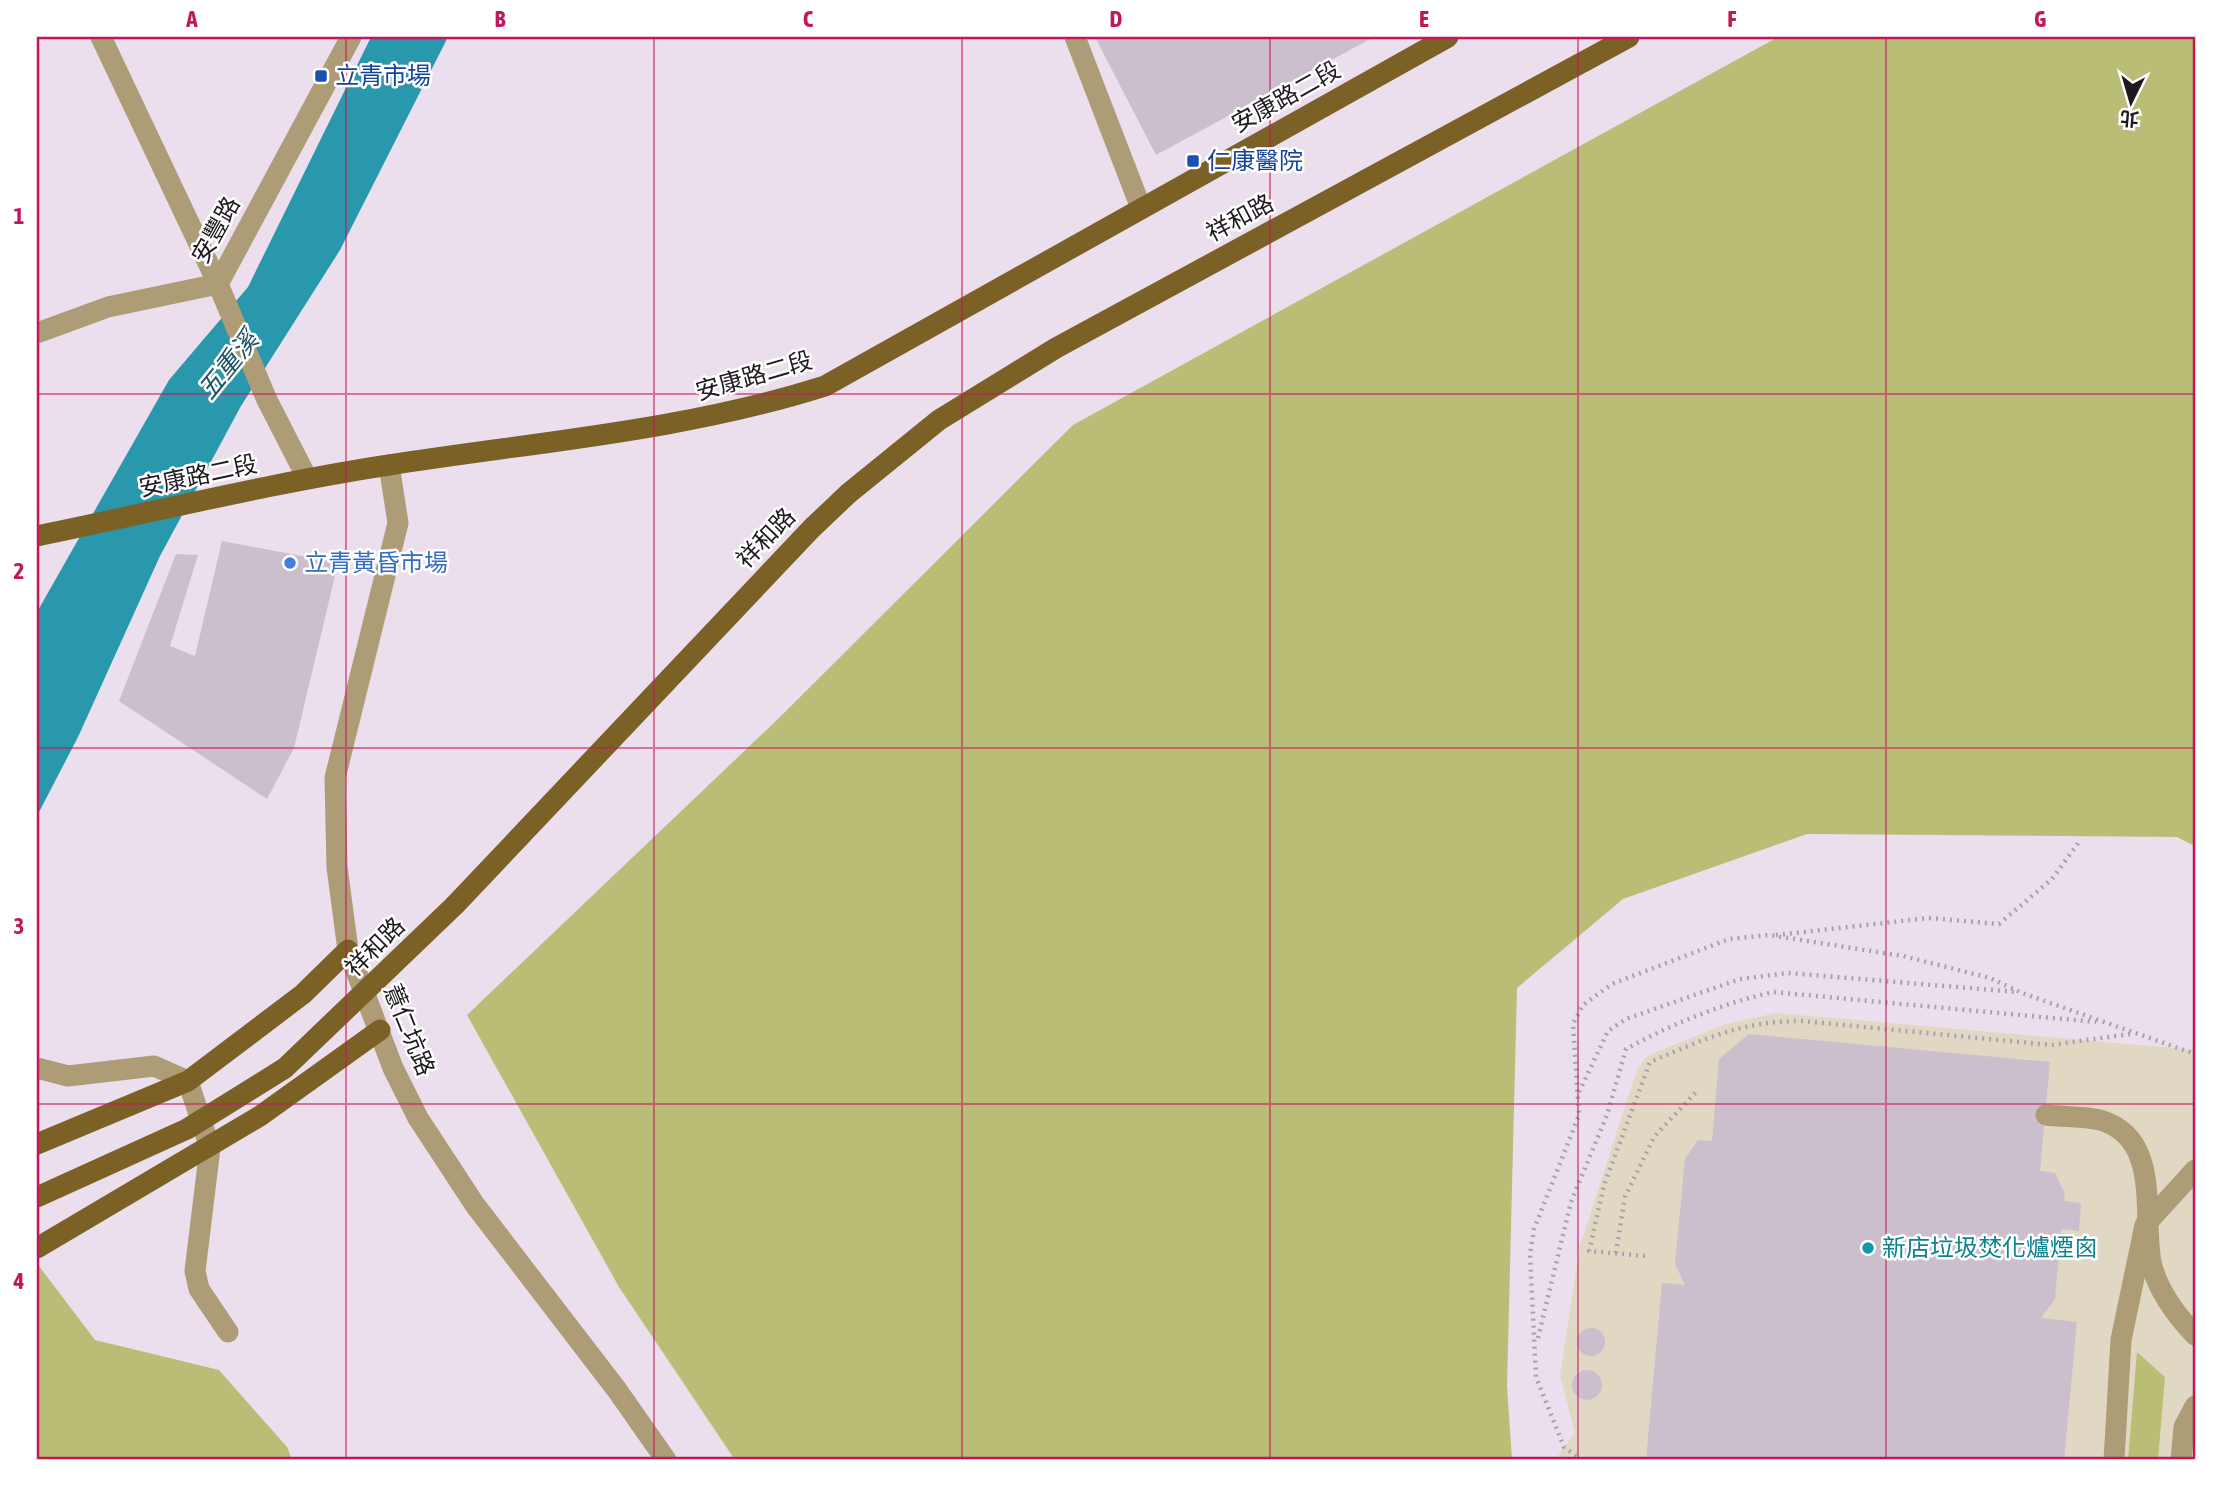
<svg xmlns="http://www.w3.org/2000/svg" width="2232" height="1497" viewBox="0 0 2232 1497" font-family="'Asap Condensed','Noto Sans TC',sans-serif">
	<rect width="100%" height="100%" fill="#ebdeed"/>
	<path fill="#e1d8c3" d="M1776,1013L2195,1050V1460H1555L1575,1433L1560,1376L1580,1246L1637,1070L1647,1056L1723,1025Z"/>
	<path fill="#babd75" d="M1778,37H2195V846L2177,837L1807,834L1623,899L1517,988L1507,1386L1512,1460H735L619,1287L467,1015L778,719L1073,425Z
		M39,1266L95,1340L219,1370L287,1447L292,1460H37Z
		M2137,1352L2165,1377L2158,1460H2128Z"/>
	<path fill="#2998ac" d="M371,37H448L340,250L241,406L160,556L78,737L37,816V612L169,380L248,287Z"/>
	<path fill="#cbbecd" d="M1095,37H1374L1156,155Z
		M222,541L338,563L294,748L267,799L119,701L176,554L198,555L170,646L195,656Z
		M1749,1034L2050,1062L2040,1171L2055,1173L2065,1194L2064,1201L2081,1203L2079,1231L2061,1229L2055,1299L2041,1318L2077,1322L2064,1460H1646L1662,1283L1685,1285L1675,1264L1685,1159L1698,1140L1712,1141L1719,1059Z
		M1577 1342a14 14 0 1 1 28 0a14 14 0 1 1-28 0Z
		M1572 1385a15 15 0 1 1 30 0a15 15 0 1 1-30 0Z"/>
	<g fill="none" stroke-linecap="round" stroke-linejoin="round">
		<path stroke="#aba1ac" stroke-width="4.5" stroke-dasharray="2 5" stroke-linecap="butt" d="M1776,935L1929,918L1999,924L2052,879L2079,842
			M1579,1092L1608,1031L1626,1019L1740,979L1788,973L2017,992
			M1616,1253L1625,1197L1654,1137L1698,1090
			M1645,1256L1589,1251L1604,1185L1650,1062C1705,1039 1741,1021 1802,1021L2051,1045L2130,1034
			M1538,1338L1571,1202L1607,1115L1626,1049C1674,1023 1721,1004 1773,992L2096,1022
			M1582,1460L1564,1447L1536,1377L1530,1254L1534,1229L1579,1115L1573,1024L1583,1005L1612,984L1729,939L1769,935L1903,956L1990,978L2022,993L2195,1054"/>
		<path stroke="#ae9c76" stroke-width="21" d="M101,37L218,284L267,400L307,478
			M1075,37L1141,208
			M218,284L351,37
			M37,333L108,307L218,284
			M389,465L398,523L335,778L337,867L348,950L393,1068L418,1118L475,1205L617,1390L666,1460
			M37,1068L68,1076L154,1066L188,1081L210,1148L195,1271L199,1289L228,1332
			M2114,1460L2121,1340L2145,1225L2195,1170
			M2181,1460L2184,1427L2195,1406"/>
		<path stroke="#7b6125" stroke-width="21" d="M37,536C154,512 271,483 389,465C535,442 683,431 825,386L1448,37
			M455,905L812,528L849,493L939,420L1056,348L1629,37
			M37,1144L188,1081L303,994L348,950
			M37,1248L260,1116L380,1030"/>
		<path stroke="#ae9c76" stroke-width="21" d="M2046,1115C2063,1117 2083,1116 2100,1120C2162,1138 2142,1214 2151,1262C2157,1289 2176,1315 2195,1335"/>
		<path stroke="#7b6125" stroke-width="21" d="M37,1197L187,1129L285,1068L455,905"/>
	</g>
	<path fill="none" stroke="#c2185b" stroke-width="2" stroke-opacity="0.55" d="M346,37V1460M654,37V1460M962,37V1460M1270,37V1460M1578,37V1460M1886,37V1460M37,394H2195M37,748H2195M37,1104H2195"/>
	<g fill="#1a4fb4" stroke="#fff" stroke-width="2.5">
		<rect x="314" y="69" width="14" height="14" rx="3.5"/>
		<rect x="1186" y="154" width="14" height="14" rx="3.5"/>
	</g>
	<circle fill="#3f7fe0" stroke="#fff" stroke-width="2.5" cx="290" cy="563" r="7"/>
	<circle fill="#0f9aa8" stroke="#fff" stroke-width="2.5" cx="1868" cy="1248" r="7"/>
	<g text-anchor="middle" stroke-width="5" stroke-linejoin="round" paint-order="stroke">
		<g font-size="24" fill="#164399" stroke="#fff" text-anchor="start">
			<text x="335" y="84">立青市場</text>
			<text x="1207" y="169">仁康醫院</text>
		</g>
		<g font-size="24" fill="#1e191e" stroke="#fff">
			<text transform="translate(1286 97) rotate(-29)" y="8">安康路二段</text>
			<text transform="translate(1240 218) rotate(-28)" y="8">祥和路</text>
			<text transform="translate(216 230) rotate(-61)" y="8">安豐路</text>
			<text transform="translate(754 376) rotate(-16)" y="8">安康路二段</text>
			<text transform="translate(198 476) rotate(-12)" y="8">安康路二段</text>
			<text transform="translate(766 538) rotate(-46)" y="8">祥和路</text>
			<text transform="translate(375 947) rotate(-45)" y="8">祥和路</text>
			<text transform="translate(409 1030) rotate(68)" y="8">薏仁坑路</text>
		</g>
		<g font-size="24" fill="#366cbe" stroke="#fff" text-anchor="start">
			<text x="304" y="571">立青黃昏市場</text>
		</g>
		<g font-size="24" fill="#0d838f" stroke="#fff" text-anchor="start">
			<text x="1882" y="1256">新店垃圾焚化爐煙囪</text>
		</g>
		<g font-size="26" font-style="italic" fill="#1b5561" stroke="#fff">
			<text transform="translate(228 365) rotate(-51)" y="9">五重溪</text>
		</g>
	</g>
	<rect width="2232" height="1497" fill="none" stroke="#ffffff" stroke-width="77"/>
	<g transform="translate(2131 102) rotate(185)" stroke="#ffffff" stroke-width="5" paint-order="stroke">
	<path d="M0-5L12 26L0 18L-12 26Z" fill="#1e191e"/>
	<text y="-10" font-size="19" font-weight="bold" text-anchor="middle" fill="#1e191e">北</text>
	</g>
	<rect x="38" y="38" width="2156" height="1420" fill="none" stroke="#c2185b" stroke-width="2.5"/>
	<g font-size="23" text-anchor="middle" font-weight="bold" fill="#c2185b">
		<text x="192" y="27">A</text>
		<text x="500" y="27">B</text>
		<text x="808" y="27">C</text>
		<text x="1116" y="27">D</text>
		<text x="1424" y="27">E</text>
		<text x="1732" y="27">F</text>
		<text x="2040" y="27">G</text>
		<text x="19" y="224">1</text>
		<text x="19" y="579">2</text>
		<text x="19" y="934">3</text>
		<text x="19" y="1289">4</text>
	</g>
</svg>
